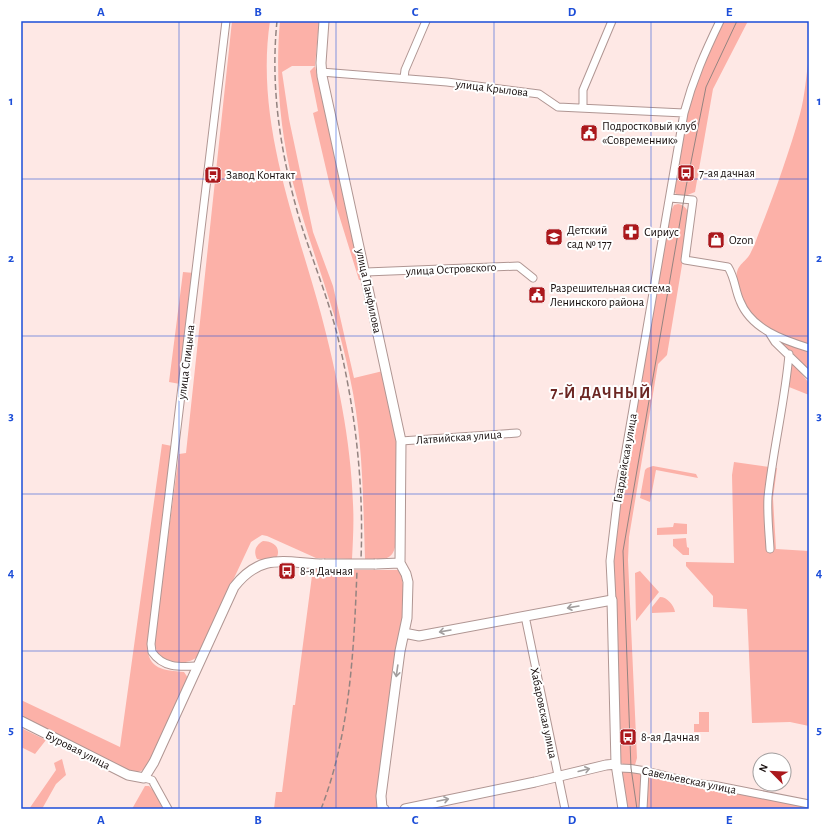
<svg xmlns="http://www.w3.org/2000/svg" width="830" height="830" viewBox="0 0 830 830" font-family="'Alegreya Sans',sans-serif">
	<rect width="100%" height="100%" fill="#fee8e5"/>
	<path fill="#fcb1a8" d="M232,21H270C255,121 295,219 321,314C337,375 351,440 353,504C354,522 353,540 352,559L316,558L267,536L262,535L251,542L197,657C187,666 168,662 158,655L154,642L179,454L186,453Z
		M280,21H319L315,66L362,279L359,280L330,186L313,113L318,111L310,71L315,66H292L282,72L289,119L313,232L333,286L354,378L383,371L396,442V543C393,558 389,558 375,561V559H365C363,499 363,437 350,378C337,311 310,249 293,183C280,130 275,76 280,21Z
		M723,21H748L713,89L695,192L685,196L676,195L674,189L686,118L693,86Z
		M809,57V346C778,333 744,322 737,284C734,263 745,265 751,252C755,245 757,237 760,230C775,192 789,153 800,114C805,96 806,76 809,57Z
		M678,204C685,205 688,210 690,217L667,355L658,364L629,537L628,560L637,758L635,765L626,766L620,762L613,561L620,503L671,211L674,205Z
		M183,272L194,273L180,384L169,382Z
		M778,338L809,350V372L778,342Z
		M792,362L809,383V395L789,387L790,364Z
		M162,444L172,446L147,645C148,670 164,670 184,672L188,678L151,761L146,769L135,773L21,716V700L120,747Z
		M734,462L777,468L773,498L776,549L809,551V726L790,722L752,723L747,609L713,607V596L686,566V562L734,563L732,475Z
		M653,466L696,474L698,478L656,470L650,502L640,498L645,470L647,468Z
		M674,523L687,524V534L657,535V528L673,527Z
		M686,538L687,547L689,548V555H683L673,546V539Z
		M263,541C273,541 281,547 277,557L262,560L257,559C253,551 256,545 263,541Z
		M313,568L324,570H400C408,597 401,628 398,655C391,706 380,758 377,809H274L276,792H282L293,705H295Z
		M640,571L659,592L636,621L635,573Z
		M660,597C667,597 674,605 675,612L652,613V607Z
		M699,712H709V732H694V724H699Z
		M21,728L46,740L35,754L21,747Z
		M62,759L66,775L56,784L42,809H29L56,770L54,763Z
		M625,771L640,773L642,775V809H626L621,773Z
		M655,776L699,787L809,807V809H647V777Z
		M145,786H149L154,791L163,809H132Z"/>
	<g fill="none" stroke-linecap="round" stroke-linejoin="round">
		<defs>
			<path id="minor" d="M321,72L447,82L539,94L558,107L684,113
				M404,78L405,70L426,21
				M583,108V90L612,21
				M670,198L693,200L685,260L728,267C735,278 735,290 740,301C751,329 783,340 809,348
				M366,272L518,266L533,278
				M770,334L775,342L809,375
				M401,441L517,433
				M770,549C769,532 767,514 768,497C773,449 785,402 789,354
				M612,600L610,561L617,502L684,113C693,79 705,52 720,21
				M525,616L565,809
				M197,666C179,667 163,668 152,652L151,644L226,21
				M617,768C650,767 680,784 713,785L809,804
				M144,778L152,780L168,809
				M643,809L645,771"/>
			<path id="major" d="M324,21L321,63L322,76L401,441L400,563L406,574L408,582L407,618L400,651L381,796L382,808L384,809
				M375,564L400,563
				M404,633L419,636L612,600L616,764L623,809
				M21,721L128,775L144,778L154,762L234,587C261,552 285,563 324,564
				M405,809L535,782L606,765L616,764"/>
		</defs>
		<use href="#minor" stroke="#b09693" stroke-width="9"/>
		<use href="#major" stroke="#b09693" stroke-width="11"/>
		<use href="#minor" stroke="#fff" stroke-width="7"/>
		<use href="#major" stroke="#fff" stroke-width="9"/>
		<path stroke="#948481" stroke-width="1" d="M637,809L631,768L623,551L686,187L706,87L737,21"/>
		<path stroke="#948481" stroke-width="1.5" stroke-dasharray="6 3" stroke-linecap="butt" d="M277,21C270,89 281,156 300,221C312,259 327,295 337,334C355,407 364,483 361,559
			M321,809C350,735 354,649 357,570"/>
		<defs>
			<path id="major-bridge" d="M324,564H375"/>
		</defs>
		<use href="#major-bridge" stroke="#b09693" stroke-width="11" stroke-linecap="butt"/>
		<use href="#major-bridge" stroke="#fff" stroke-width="9"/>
	</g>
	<defs><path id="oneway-shaft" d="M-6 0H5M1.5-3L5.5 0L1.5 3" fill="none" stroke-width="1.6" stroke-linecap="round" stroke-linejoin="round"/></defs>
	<g stroke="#a29e9e">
		<use href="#oneway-shaft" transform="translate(573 607) rotate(170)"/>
		<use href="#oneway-shaft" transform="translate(445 631) rotate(170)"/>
		<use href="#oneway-shaft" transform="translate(397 671) rotate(98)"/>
		<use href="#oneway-shaft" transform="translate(584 770) rotate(-14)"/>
		<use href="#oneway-shaft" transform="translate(443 800) rotate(-12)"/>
	</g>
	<path fill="none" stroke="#1d4ed8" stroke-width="1" stroke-opacity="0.55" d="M179,21V809M336,21V809M494,21V809M651,21V809M21,179H809M21,336H809M21,494H809M21,651H809"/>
	<defs>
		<symbol id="civic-square" viewBox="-11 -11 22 22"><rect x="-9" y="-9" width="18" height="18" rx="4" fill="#ab181c" stroke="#fff"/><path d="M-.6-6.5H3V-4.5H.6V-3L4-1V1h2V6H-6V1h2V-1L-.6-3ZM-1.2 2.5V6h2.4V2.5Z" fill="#fff"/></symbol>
		<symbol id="bus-square" viewBox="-11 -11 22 22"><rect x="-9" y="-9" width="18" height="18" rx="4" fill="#ab181c" stroke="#fff"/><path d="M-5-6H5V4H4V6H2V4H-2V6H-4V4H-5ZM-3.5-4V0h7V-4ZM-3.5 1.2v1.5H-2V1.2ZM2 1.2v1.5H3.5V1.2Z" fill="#fff"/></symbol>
		<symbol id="pharmacy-square" viewBox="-11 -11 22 22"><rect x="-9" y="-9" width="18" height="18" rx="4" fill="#ab181c" stroke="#fff"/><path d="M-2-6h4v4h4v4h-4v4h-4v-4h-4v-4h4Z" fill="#fff"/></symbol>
		<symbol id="school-square" viewBox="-11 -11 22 22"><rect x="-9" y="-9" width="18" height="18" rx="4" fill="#ab181c" stroke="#fff"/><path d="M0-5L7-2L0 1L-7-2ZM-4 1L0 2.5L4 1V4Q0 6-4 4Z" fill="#fff"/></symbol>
		<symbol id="shop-square" viewBox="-11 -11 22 22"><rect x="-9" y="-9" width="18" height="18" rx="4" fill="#ab181c" stroke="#fff"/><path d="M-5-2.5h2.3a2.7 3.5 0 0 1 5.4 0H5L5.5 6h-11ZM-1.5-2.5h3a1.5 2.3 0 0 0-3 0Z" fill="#fff"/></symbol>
	</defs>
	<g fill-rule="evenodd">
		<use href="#civic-square" x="579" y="123" width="20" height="20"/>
		<use href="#bus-square" x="676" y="163" width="20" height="20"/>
		<use href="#bus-square" x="203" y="165" width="20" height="20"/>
		<use href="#pharmacy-square" x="621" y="222" width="20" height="20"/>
		<use href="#school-square" x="544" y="227" width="20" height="20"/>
		<use href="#shop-square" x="706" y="230" width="20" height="20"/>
		<use href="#civic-square" x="527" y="285" width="20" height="20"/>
		<use href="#bus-square" x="277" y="561" width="20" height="20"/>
		<use href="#bus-square" x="618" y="727" width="20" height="20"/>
	</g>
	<g text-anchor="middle" stroke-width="4" stroke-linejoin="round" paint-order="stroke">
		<g font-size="12" fill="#160d0c" stroke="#fff">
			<text transform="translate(492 88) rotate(7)" y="4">улица Крылова</text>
			<text transform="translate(451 269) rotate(-3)" y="4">улица Островского</text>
			<text transform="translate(369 291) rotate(78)" y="4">улица Панфилова</text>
			<text transform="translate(186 362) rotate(-83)" y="4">улица Спицына</text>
			<text transform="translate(459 437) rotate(-4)" y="4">Латвийская улица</text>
			<text transform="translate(625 458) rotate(-80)" y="4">Гвардейская улица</text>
			<text transform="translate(544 713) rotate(78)" y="4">Хабаровская улица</text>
			<text transform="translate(78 750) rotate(27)" y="4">Буровая улица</text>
			<text transform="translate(689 780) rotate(12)" y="4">Савельевская улица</text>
		</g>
		<g font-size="12" fill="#160d0c" stroke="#fff" text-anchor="start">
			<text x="602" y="130">Подростковый клуб<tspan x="602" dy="14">«Современник»</tspan></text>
			<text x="699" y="177">7-ая дачная</text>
			<text x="226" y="179">Завод Контакт</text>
			<text x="567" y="234">Детский<tspan x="567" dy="14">сад № 177</tspan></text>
			<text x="644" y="236">Сириус</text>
			<text x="729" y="244">Ozon</text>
			<text x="550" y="292">Разрешительная система<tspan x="550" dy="14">Ленинского района</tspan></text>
			<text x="300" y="575">8-я Дачная</text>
			<text x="641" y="741">8-ая Дачная</text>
		</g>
		<g font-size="16" font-weight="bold" letter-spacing="1" fill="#6c2723" stroke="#fff">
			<text x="601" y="398">7-Й ДАЧНЫЙ</text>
		</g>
	</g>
	<rect width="830" height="830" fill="none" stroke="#ffffff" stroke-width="44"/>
	<g transform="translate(772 772) rotate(294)"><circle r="19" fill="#ffffff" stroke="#a29e9e"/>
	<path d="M0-3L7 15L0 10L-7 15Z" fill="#ab181c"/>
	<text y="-6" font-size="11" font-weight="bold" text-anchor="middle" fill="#160d0c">N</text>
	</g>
	<rect x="22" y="22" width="786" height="786" fill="none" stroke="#1d4ed8" stroke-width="1.5"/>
	<g font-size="13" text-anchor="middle" font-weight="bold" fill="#1d4ed8">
		<text x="101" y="16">A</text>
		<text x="258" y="16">B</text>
		<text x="415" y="16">C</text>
		<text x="572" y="16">D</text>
		<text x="729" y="16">E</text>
		<text x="11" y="105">1</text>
		<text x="819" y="105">1</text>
		<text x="11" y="262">2</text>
		<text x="819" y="262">2</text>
		<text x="11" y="420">3</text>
		<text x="819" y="420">3</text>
		<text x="11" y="577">4</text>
		<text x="819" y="577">4</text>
		<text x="11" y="734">5</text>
		<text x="819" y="734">5</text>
		<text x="101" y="824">A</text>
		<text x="258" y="824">B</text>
		<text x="415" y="824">C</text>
		<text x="572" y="824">D</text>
		<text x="729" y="824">E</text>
	</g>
</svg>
